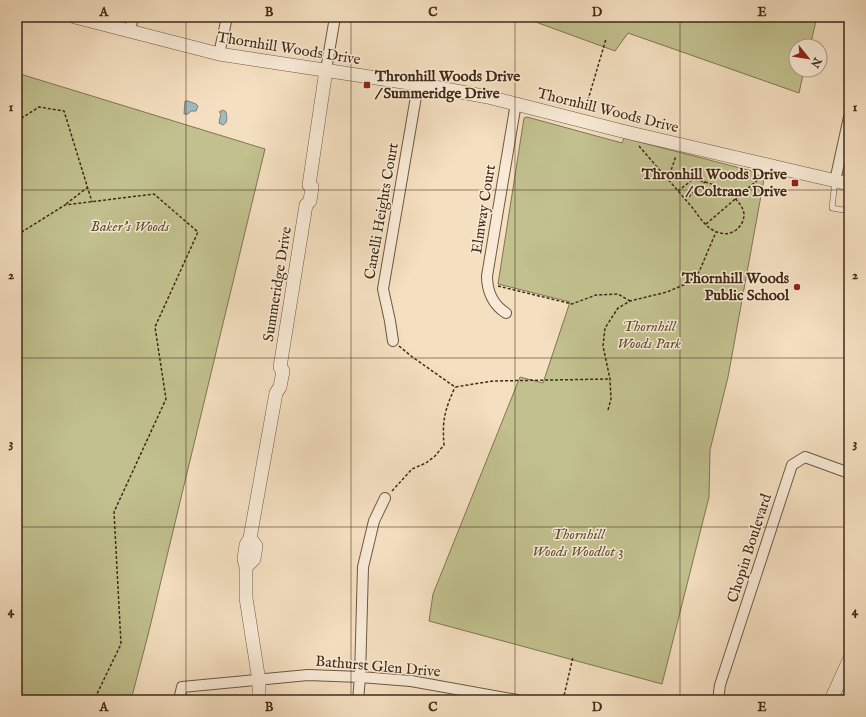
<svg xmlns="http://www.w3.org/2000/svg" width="866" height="717" viewBox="0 0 866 717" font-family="'IM FELL English',serif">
	<rect width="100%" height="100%" fill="#f4dfc0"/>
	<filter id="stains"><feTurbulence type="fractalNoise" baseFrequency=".005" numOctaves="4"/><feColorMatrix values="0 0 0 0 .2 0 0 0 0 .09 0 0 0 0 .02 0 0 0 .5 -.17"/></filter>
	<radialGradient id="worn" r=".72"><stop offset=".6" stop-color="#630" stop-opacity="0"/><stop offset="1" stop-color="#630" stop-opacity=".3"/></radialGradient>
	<path fill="#c1c08e" stroke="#817552" d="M522,17H817L810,46H796V70H804L799,93L628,33L615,51Z
		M17,73L265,149L148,635L131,700H17Z
		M527,117L622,143L624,138L752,171L764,179L728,377L710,450L709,497L662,684L429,621L433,594L520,377L543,383L570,302L498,284L524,118Z"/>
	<path fill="#a1babd" stroke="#7b807a" d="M185,101H188L196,104L198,106L196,111H191L188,114H184Z
		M223,110L226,112C227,116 228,123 223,125L219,123L221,113L219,112Z"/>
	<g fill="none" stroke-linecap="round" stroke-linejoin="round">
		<defs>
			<path id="service" d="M835,181L832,208L849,211"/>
			<path id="minor" d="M130,30L133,17
				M219,54L227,17
				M326,70L335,17
				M835,181L849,117
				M506,313C493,305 487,291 487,276L516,103
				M393,341L390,321L383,289L418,85
				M179,700L182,687L308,675L360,677L411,681L517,700
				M358,700L360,677L363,567L374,521L385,498
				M718,700L720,685L792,465L805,457L849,473"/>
			<path id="tertiary" d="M75,17L219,54L429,86L488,97L626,132L849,184
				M250,538L276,393L280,387L283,371L280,367L306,205L310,201L312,187L309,185L326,70
				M246,567L254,559L256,546L250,538L246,545L244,559L246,567V598L259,681V700
				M831,700L849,660"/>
		</defs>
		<use href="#service" stroke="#6e5740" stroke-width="6"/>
		<use href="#minor" stroke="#6e5740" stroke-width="12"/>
		<use href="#tertiary" stroke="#6e5740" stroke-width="14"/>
		<path stroke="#412a16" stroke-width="1.5" stroke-dasharray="3 2" stroke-linecap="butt" d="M585,110L606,39
			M17,121L39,107L64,111L92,202
			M639,146C656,166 674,186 691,206C697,213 703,224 711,229C719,234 728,236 736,230C741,226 744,221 744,214C743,206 737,200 731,195C710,179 693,179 668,179L676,156
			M678,191L692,180
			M685,200L706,181
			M66,204L88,187
			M706,224L760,178
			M17,235L65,205L154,194L198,232L155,327L166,399L114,512L121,644L94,700
			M498,286L572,304L596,295L618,294L630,301
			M399,346L411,356L455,387L493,381L610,379
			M608,410L611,399L610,379L603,346L605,328L618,308L630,301L667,292L688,283L699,272L716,232
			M392,491L412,469L426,463L435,456L444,445C442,419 445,410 455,387
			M563,700L573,657"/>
		<use href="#service" stroke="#f8ead6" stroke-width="5"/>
		<use href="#minor" stroke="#f8ead6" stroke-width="10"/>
		<use href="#tertiary" stroke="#f8ead6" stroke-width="13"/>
	</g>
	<path fill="none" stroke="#412a16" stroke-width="1" stroke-opacity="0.55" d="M186,17V700M351,17V700M515,17V700M680,17V700M17,190H849M17,358H849M17,527H849"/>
	<g fill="#8f2418" stroke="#f8ead6" stroke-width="1.5">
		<rect x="363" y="81" width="8" height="8" rx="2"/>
		<rect x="791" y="179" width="8" height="8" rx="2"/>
		<circle cx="797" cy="287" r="4"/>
	</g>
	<g text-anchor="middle" stroke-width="3" stroke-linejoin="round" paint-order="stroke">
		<g font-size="15" fill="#412a16" stroke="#f8ead6">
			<text transform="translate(289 48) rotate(9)" y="5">Thornhill Woods Drive</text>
			<text transform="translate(608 110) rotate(14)" y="5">Thornhill Woods Drive</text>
			<text transform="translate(483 209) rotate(-81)" y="5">Elmway Court</text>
			<text transform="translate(381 211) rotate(-80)" y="5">Canelli Heights Court</text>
			<text transform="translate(277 284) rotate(-81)" y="5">Summeridge Drive</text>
			<text transform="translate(749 548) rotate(-72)" y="5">Chopin Boulevard</text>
			<text transform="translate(378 666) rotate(5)" y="5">Bathurst Glen Drive</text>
		</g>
		<g font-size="15" font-weight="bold" fill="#412a16" stroke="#f8ead6" text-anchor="end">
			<text x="375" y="81" text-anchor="start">Thronhill Woods Drive<tspan x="375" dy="17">/ Summeridge Drive</tspan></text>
			<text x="787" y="179">Thronhill Woods Drive<tspan x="787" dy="17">/ Coltrane Drive</tspan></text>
			<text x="789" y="283">Thornhill Woods<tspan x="789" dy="17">Public School</tspan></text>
		</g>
		<g font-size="15" font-style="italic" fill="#615034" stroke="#f8ead6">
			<text x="130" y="231">Baker's Woods</text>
			<text x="649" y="331">Thornhill<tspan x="649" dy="17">Woods Park</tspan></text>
			<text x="578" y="539">Thornhill<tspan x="578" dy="17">Woods Woodlot 3</tspan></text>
		</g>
	</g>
	<rect width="866" height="717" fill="none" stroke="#f4dfc0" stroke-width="44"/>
	<g transform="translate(808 58) rotate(120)"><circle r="19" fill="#f8ead6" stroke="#af9d89"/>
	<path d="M0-3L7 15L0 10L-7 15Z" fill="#8f2418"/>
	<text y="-6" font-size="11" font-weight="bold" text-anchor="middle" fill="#412a16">N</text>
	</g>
	<rect x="22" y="22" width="822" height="673" fill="none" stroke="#412a16" stroke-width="1.5"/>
	<g font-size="13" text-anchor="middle" font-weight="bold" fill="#412a16">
		<text x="104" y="16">A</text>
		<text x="269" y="16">B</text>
		<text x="433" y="16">C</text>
		<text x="597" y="16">D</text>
		<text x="762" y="16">E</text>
		<text x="11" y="111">1</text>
		<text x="855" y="111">1</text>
		<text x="11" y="279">2</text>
		<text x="855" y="279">2</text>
		<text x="11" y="447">3</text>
		<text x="855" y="447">3</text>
		<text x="11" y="615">4</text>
		<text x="855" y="615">4</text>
		<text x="104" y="711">A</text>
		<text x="269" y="711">B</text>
		<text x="433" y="711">C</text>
		<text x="597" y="711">D</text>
		<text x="762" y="711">E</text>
	</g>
	<rect width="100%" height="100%" filter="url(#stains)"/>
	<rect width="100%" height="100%" fill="url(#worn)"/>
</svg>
